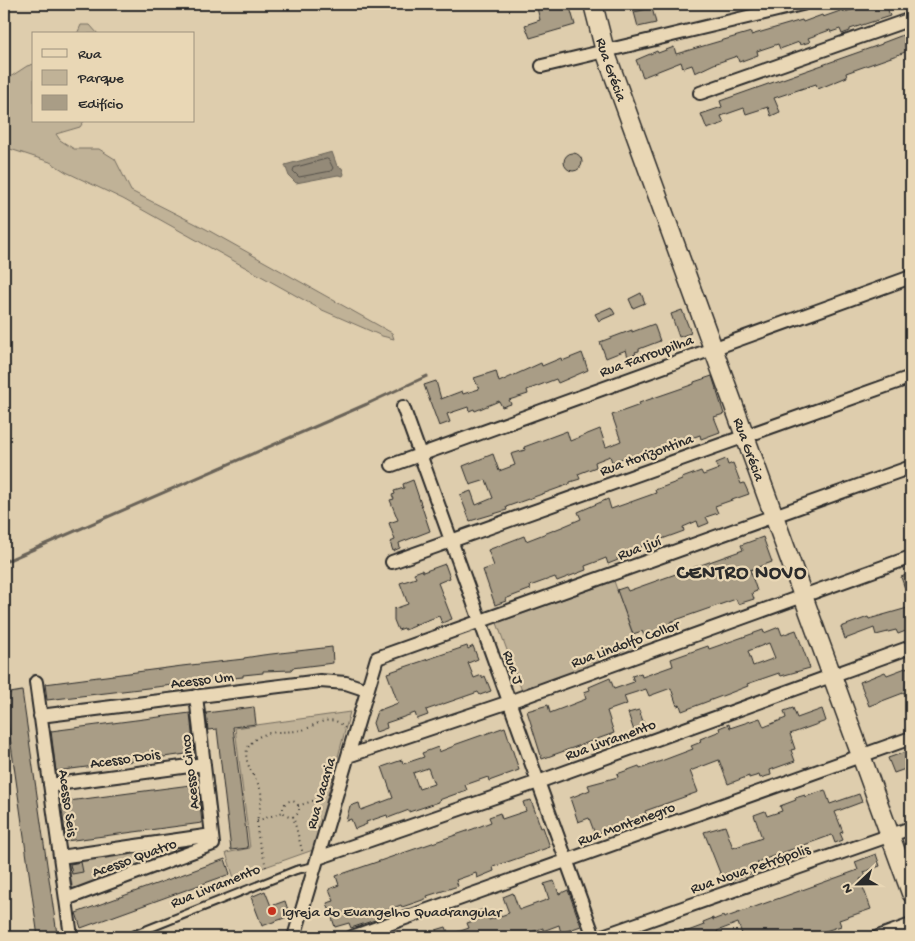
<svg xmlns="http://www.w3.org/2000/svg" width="915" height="941" viewBox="0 0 915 941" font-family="'Gochi Hand',sans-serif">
	<rect width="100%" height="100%" fill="#decdad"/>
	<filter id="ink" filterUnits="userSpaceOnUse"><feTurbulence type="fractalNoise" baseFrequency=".02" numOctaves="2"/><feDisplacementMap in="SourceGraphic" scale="10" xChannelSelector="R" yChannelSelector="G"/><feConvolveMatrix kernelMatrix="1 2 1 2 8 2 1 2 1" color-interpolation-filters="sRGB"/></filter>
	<g filter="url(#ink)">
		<path fill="#c0b297" stroke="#766e61" d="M81,25H90L98,34H77Z
			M34,64V121H84L80,127L56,134L60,140L74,149H99L115,159L131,191L206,229L392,333L394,339L382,336L320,309L123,199L66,172L50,162L4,147V81L27,66Z
			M614,581L639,652L522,691L497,623Z
			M350,712L313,850L234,878L226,853L250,848L235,728Z
			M200,841V845L73,891L68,860Z"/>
		<path fill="#948a78" stroke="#6a6459" d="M332,152L337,166L342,168L344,174L343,176L338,175L296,183L289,176L285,165Z"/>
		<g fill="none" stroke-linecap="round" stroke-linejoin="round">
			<path stroke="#55514a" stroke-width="1" d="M327,159L329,160L333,168L331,171L299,177L293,171L294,168Z"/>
			<path stroke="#6a6459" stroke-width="3" d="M4,562L367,404L427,376"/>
		</g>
		<path fill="#a99d86" stroke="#2b2b2b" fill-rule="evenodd" d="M536,4H569L575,25L530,38L525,25L540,20Z
			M873,4H886L890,16L850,29V31L842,34L840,29L831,32L830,30L808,38L810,42L800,45L799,42L780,49L778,44L757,51L758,55L739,62L737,56L714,64L695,73L692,65L683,68L681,62L643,77L636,60L657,51L658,53L674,47L676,54L751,32V35L802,20L803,22L822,15L823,17L843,10L844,12Z
			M652,8L656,23L638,27L634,12Z
			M911,32V50L846,73L847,77L818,89L816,84L774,98L780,112L771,116L768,107L746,114L744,108L721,116L724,123L707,129L701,114L722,107L720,101L882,44V43Z
			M564 162a9 9 0 1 1 18 0a9 9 0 1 1-18 0Z
			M641,293L645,303L633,308L629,299Z
			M611,307L615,314L599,321L595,314Z
			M682,310L691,333L679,337L671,314Z
			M654,324L660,341L639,349V351L635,352L636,354L628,357L626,350L606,358L600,342L632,330V332Z
			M582,353L588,370L558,383L556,379L527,390L528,394L509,400L511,404L502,407L499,401L475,411L474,409L469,411L468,407L447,414L450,422L439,426L424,385L436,381L441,399L462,391L463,394L479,389L474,378L496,371L499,382L541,363L542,366L561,358L562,361Z
			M712,376L724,414L714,417L720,432L701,439L700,435L628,461L626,457L612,462L610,456L595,462L596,467L578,474L580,479L570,482V484L506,507L507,510L470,521L460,495L471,491L476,505L493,498L486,480L470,485L463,466L493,454L499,471L515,465L511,454L525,450L524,447L567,431L570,441L600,429L606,447L621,441L612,415L640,405L639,403L694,384V382Z
			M726,459L728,465L733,463L741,484L744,483L749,494L715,506L718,513L706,517L709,523L699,527L697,521L683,527L684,531L632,550L633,552L617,558L618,560L608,564L606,558L596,562L585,566L586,570L557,581L555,577L530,586L531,589L505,599L506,601L495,605L483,570L494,566L488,550L524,536L526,541L562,527L581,519L578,512L608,499L611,509L656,493L655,490L682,480V478L701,471L703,475L719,469L716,463Z
			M413,480L430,531L399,543L400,548L393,551L390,542L395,540L389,523L398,520L390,500L394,499L392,495L395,494L394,491L404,488L403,484Z
			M763,537L772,562L750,570L757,591L752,593L754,599L738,604L736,599L670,622L672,627L645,638L642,631L633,634L617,590L626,587L628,591L743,550L741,545Z
			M445,564L450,578L438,583L452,619L442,623L439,616L414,625L415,626L405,630L404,628L398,630L394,620V609L408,604L400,583L416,578L414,573L422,570L423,572Z
			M911,573V603H910L901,577Z
			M911,607V629L898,634L896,630L876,635L874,628L845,639L841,627L868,617L869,619Z
			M779,627L782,635L796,630L810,668L781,676L779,673L747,684L748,686L730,693L682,711L680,705L677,706L671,688L649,696L646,689L624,696L627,704L607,711L614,733L542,759L527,711L548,705L550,713L586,699L584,692L590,690L589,687L610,678L614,689L634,682L632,676L641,673L642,677L673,666L671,659L708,646L709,649L763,630L764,633ZM769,643L775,658L753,666L748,651Z
			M467,646L468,649L473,646L478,659L468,663L474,678L482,675V678L485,676L491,691L480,695L478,692L426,710L428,715L417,719L415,713L395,720L386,723L387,728L376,732L373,723L377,711L398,703L387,673Z
			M332,647L333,663L292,668V670L263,671V673L243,675V677L223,679L47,700L45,684L182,666L244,659V658L263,655Z
			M911,666V690L869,706L860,682L885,672L887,675Z
			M22,691L57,934H55V937H38L15,773L4,694Z
			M254,707L256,724L233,727L248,848L231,850L217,729L208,730L206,713Z
			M793,708L797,718L822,709L826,721L790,734L795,749L791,750L795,761L770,770L771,775L760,778L759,775L749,778V776L728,784L719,760L690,771L698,792L645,811L647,816L595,834L589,818L578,822L570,798L590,790L588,785L618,777L617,774L639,766L640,769L693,749L691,746L701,742L700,739L720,731L719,728L729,724L730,728L760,718L764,727L786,718L784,711Z
			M639,710L646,730L635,734L628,713Z
			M190,713L194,753L56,771L51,731Z
			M505,727L519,770L489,781L488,777L465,785L467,790L439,800V802L409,812V810L388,818L387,815L366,822L367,824L355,829L351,819L346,821L350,806L359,803L361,810L393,798L382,767L402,760L403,764L424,757L422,753L438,747L439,752L454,746V745ZM428,768L434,784L419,789L413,773Z
			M911,750V767L894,773L888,758Z
			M198,784L202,823L66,841L61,802Z
			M825,790L830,804L859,794L862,802L835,812L843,832L840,833L843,840L835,843L832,835L779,854L757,862L758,864L751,867L753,873L724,883L704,832L725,826L733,848L762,838L754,815L765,811L767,816L782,811L780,806L796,800L795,798L805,795V797Z
			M531,800L541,828L543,827L550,847L493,867L494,871L477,878L476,873L456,880L458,886L427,896L428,898L417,902L402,907L401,905L376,914L378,919L351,928L349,923L335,927L327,903L334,901L329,889L339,885L336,876L473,829L491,822L489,817L500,813L502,819L526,811L523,802Z
			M876,854L880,866L864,872L866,877L860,879L871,909L839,920L841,926L807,937H743L738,923L717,931L720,937H672L704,925L703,922L713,918V920L723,916L724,918L858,870L855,862Z
			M225,859L230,874L81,928L76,913Z
			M81,862L83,872L72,874L70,864Z
			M554,881L559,894L568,890L581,926L561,933L559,925L543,931V928L517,937H438L436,930L446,927L449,935L469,928L467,923L477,920L475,912L485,909L489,920L509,913L503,897L513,893L519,910L549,899L544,884Z
			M265,891L271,906L285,901L290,916L262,926L251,897Z"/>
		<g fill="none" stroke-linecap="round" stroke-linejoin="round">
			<defs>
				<path id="lane" d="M128,937L296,870L315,866"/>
				<path id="street" d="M542,66L802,4
					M700,93L911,19
					M403,407L594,937
					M392,465L911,277
					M392,562L911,377
					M36,682L70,929
					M40,716L320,681L346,683L367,690
					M348,756L509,702L911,557
					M50,785L204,764
					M60,857L212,835
					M318,858L538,782L911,647
					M66,899L213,844L196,696
					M294,937L377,658L911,467
					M352,937L911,738
					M600,937L911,828
					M878,937L911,925"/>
				<g id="secondary">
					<path id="s1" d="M593,4L605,51L911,893"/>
				</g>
			</defs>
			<use href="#lane" stroke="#2b2b2b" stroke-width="10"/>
			<use href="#street" stroke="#2b2b2b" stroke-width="16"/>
			<use href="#secondary" stroke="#2b2b2b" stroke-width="21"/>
			<path stroke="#2b2b2b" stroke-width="2" stroke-dasharray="1 4" stroke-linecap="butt" d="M283 809a8 8 0 1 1 16 0a8 8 0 1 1-16 0Z
				M298,806L324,797
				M293,816L303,854
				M257,821L283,812
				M266,867C263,853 256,837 257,822C258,812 263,803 261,792C258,776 232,755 257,738C272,728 291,735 308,728C321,721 335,715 345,728"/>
			<use href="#lane" stroke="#e9d7b5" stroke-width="6"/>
			<use href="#street" stroke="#e9d7b5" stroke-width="12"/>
			<use href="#secondary" stroke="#e9d7b5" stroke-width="18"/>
		</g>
	</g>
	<circle fill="#c8321e" stroke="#e9d7b5" stroke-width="2" cx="272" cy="911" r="5"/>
	<g text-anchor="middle" stroke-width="4.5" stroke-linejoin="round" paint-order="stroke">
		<g font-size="15" fill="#2b2b2b" stroke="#e9d7b5">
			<text dy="5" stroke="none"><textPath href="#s1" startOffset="68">Rua Grécia</textPath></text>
			<text transform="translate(646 355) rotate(-20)" y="5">Rua Farroupilha</text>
			<text dy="5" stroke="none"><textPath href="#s1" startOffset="472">Rua Grécia</textPath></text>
			<text transform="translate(646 454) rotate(-20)" y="5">Rua Horizontina</text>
			<text transform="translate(639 547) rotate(-20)" y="5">Rua Ijuí</text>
			<text transform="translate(625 643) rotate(-20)" y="5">Rua Lindolfo Collor</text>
			<text transform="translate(514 667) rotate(70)" y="5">Rua J</text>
			<text transform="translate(202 679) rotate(-7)" y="5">Acesso Um</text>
			<text transform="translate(610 739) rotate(-20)" y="5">Rua Livramento</text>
			<text transform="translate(125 758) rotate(-8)" y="5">Acesso Dois</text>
			<text transform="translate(189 772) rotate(-97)" y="5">Acesso Cinco</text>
			<text transform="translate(320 793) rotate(-74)" y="5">Rua Vacaria</text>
			<text transform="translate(69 803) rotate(82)" y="5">Acesso Seis</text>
			<text transform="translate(626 823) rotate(-20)" y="5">Rua Montenegro</text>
			<text transform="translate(134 857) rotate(-20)" y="5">Acesso Quatro</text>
			<text transform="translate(750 868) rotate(-19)" y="5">Rua Nova Petrópolis</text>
			<text transform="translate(215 885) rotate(-22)" y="5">Rua Livramento</text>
		</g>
		<g font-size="15" fill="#2b2b2b" stroke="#e9d7b5" text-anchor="start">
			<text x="282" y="916">Igreja do Evangelho Quadrangular</text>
		</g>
		<g font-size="20" font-weight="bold" letter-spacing="1" fill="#2b2b2b" stroke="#e9d7b5">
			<text x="742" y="578">CENTRO NOVO</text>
		</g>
	</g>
	<rect width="915" height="941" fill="none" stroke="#e9d7b5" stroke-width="20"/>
	<rect x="10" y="10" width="895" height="921" fill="none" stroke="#2b2b2b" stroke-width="2" filter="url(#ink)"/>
	<rect x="32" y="32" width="162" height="90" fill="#e9d7b5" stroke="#9d927e"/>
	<rect x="42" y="49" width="25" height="8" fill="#e9d7b5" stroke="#9d927e"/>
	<text x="78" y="58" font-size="15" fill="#2b2b2b">Rua</text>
	<rect x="42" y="70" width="25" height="15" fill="#c0b297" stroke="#9d927e"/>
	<text x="78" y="82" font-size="15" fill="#2b2b2b">Parque</text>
	<rect x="42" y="95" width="25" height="15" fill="#a99d86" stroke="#9d927e"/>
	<text x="78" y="108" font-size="15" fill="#2b2b2b">Edifício</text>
	<g transform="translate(858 884) rotate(248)" stroke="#e9d7b5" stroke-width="4" paint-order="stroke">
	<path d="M0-4L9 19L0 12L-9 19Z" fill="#2b2b2b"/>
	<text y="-8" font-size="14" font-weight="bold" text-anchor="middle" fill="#2b2b2b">N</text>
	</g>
</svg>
